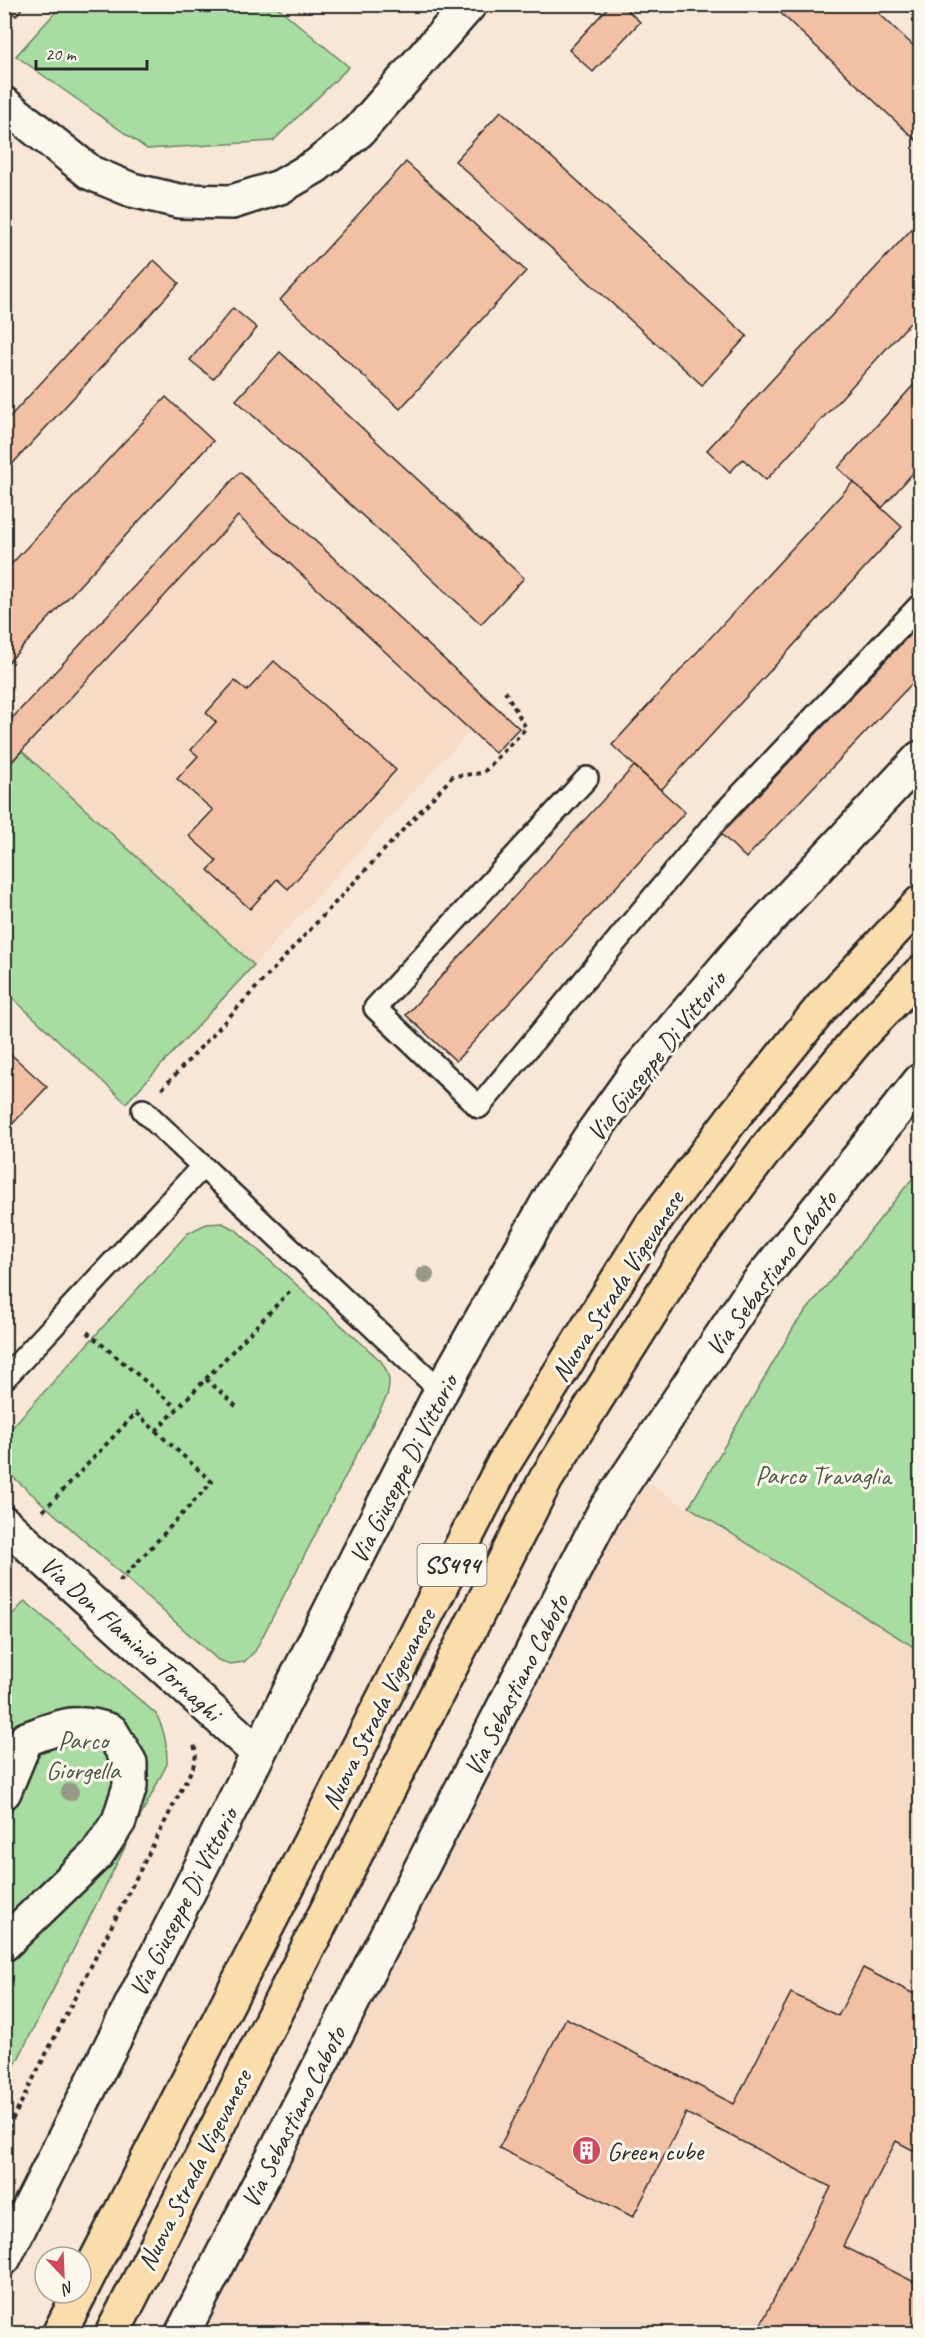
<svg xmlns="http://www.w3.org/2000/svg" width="925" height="2338" viewBox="0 0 925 2338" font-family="Caveat,sans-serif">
	<rect width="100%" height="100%" fill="#f8e6d6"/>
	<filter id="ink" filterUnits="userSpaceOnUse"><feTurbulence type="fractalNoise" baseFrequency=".0167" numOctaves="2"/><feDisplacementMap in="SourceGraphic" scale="12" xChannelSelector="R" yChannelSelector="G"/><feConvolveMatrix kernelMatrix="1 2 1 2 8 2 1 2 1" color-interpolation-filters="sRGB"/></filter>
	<g filter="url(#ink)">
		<path fill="#f6dbc7" d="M238,516L471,730L254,965L22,751Z
			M616,1464L920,1651V2333L169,2334L589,1506Z"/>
		<path fill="#a7dda0" stroke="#698466" stroke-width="1.5" d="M275,5L349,67L273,141L147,149L16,56L62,5Z
			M22,751L254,965L126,1103L5,991V770Z
			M920,1169V1651L689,1507L795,1325Z
			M222,1223L236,1230L381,1361C389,1373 391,1382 387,1396L255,1651L244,1662L230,1664L218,1660L4,1469L5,1435L188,1233L206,1224Z
			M25,1601L156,1714C165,1731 167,1745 167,1764L5,2085L4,1624Z"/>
		<path fill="#f2c0a3" stroke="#2b2b2b" stroke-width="1.5" d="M4,4H25L16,16Z
			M611,4H621L640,22L593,72L569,50Z
			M771,4H869L920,52V144Z
			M501,111L747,336L702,385L455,161Z
			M406,162L526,271L400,409L280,300Z
			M920,220V312L766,480L743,459L730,472L707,450Z
			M154,260L179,283L4,473V423Z
			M233,308L257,328L213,379L190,360Z
			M280,352L524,578L481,624L236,400Z
			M920,378V465L882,508L838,468Z
			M166,397L213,441L4,667V572Z
			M240,472L519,728L495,753L238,516L4,770V727Z
			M853,482L902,527L661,790L612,745Z
			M920,624V675L746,858L721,834Z
			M274,661L396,770L288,889L277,879L250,909L208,870L217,861L189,836L213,810L177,779L198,756L191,750L216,722L206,713L235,681L247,691Z
			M634,766L685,812L456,1061L406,1015Z
			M4,1048L47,1087L4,1133Z
			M863,1968L920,1997V2154L896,2141L843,2246L920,2285V2334H756L831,2187L686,2113L633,2217L499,2148L566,2018L734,2104L791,1993L838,2016Z"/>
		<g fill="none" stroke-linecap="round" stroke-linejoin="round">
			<defs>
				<path id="lane" d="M587,778L375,1008L479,1107L718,819L920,605
					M143,1110L441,1391
					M4,1379L202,1167"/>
				<path id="street" d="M4,104L91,173L132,190L179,201L232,202L280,187L316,166L359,131L470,4
					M4,1523L258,1753
					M4,1792L26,1739C60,1727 75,1718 111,1731L130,1763V1786L119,1821L97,1854L4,1944
					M4,2258L441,1391L553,1193L595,1130L635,1074L741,949L920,758
					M182,2334L604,1512L751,1292L920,1081"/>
				<path id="primary" d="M81,2290L504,1463L651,1226L734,1116L822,1007L920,903
					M59,2334L80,2293
					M112,2334L546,1479L690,1250L770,1144L861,1035L920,973"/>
			</defs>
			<use href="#lane" stroke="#2b2b2b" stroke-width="26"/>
			<use href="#street" stroke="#2b2b2b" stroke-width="38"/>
			<use href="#primary" stroke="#2b2b2b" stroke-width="38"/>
			<path stroke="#2b2b2b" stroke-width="4" stroke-dasharray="4.5 4.5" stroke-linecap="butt" d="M162,1089L453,776L483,773L526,728L505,691
				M87,1332L177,1408
				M206,1379L237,1407
				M156,1431L292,1289
				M43,1511L136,1413L212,1482L119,1582
				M4,2136L193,1767L196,1755L194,1743"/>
			<use href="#lane" stroke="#fbf7ec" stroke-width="21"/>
			<use href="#street" stroke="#fbf7ec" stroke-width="33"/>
			<use href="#primary" stroke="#fbddab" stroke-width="33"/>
		</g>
		<g fill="#989888">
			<circle cx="425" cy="1275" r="9"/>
			<circle cx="70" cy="1792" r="9"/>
		</g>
	</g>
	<defs>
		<symbol id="building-disc" viewBox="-11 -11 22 22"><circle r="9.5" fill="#d1495b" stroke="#fbf7ec"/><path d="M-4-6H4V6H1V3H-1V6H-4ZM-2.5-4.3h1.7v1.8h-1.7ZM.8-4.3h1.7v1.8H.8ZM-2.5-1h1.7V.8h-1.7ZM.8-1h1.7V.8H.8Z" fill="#fff"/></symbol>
	</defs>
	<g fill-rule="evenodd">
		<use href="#building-disc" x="570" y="2134" width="33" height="33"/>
	</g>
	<g text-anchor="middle" stroke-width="6" stroke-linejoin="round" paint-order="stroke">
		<rect fill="#fbf7ec" stroke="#696865" stroke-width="1.5" x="417.5" y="1544" width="69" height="42" rx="4.5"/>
		<g font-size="24" font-weight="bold" fill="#2b2b2b">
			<text x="452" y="1573">SS494</text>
		</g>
		<g font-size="26" fill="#2b2b2b" stroke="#fbf7ec">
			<text transform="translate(656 1056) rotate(-52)" y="9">Via Giuseppe Di Vittorio</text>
			<text transform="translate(771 1273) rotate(-53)" y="9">Via Sebastiano Caboto</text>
			<text transform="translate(617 1286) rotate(-57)" y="9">Nuova Strada Vigevanese</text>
			<text transform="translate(403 1469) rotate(-63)" y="9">Via Giuseppe Di Vittorio</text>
			<text transform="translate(131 1638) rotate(42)" y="9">Via Don Flaminio Tornaghi</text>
			<text transform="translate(516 1685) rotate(-63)" y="9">Via Sebastiano Caboto</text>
			<text transform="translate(378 1709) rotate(-63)" y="9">Nuova Strada Vigevanese</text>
			<text transform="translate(183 1902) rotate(-63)" y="9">Via Giuseppe Di Vittorio</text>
			<text transform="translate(293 2117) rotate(-63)" y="9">Via Sebastiano Caboto</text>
			<text transform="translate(194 2170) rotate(-63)" y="9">Nuova Strada Vigevanese</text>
		</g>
		<g font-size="26" fill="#4a5848" stroke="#fbf7ec">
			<text x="823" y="1484">Parco Travaglia</text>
			<text x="83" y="1749">Parco<tspan x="83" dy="30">Giorgella</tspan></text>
		</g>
		<g font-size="26" fill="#2b2b2b" stroke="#fbf7ec" text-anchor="start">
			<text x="607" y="2160">Green cube</text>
		</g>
	</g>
	<rect width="925" height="2338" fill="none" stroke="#fbf7ec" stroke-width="24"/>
	<rect x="12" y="12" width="901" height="2314" fill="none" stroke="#2b2b2b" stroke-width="2" filter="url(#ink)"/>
	<g transform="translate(63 2275) rotate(157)"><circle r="28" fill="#fbf7ec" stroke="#a8a59f" stroke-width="1.5"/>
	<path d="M0-4.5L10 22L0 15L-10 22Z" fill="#d1495b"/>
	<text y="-9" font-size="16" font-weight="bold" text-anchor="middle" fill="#2b2b2b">N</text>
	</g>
	<path d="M36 60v9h111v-9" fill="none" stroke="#2b2b2b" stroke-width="3"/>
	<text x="45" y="60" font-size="18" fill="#2b2b2b" stroke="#fbf7ec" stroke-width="4.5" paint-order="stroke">20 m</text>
</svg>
